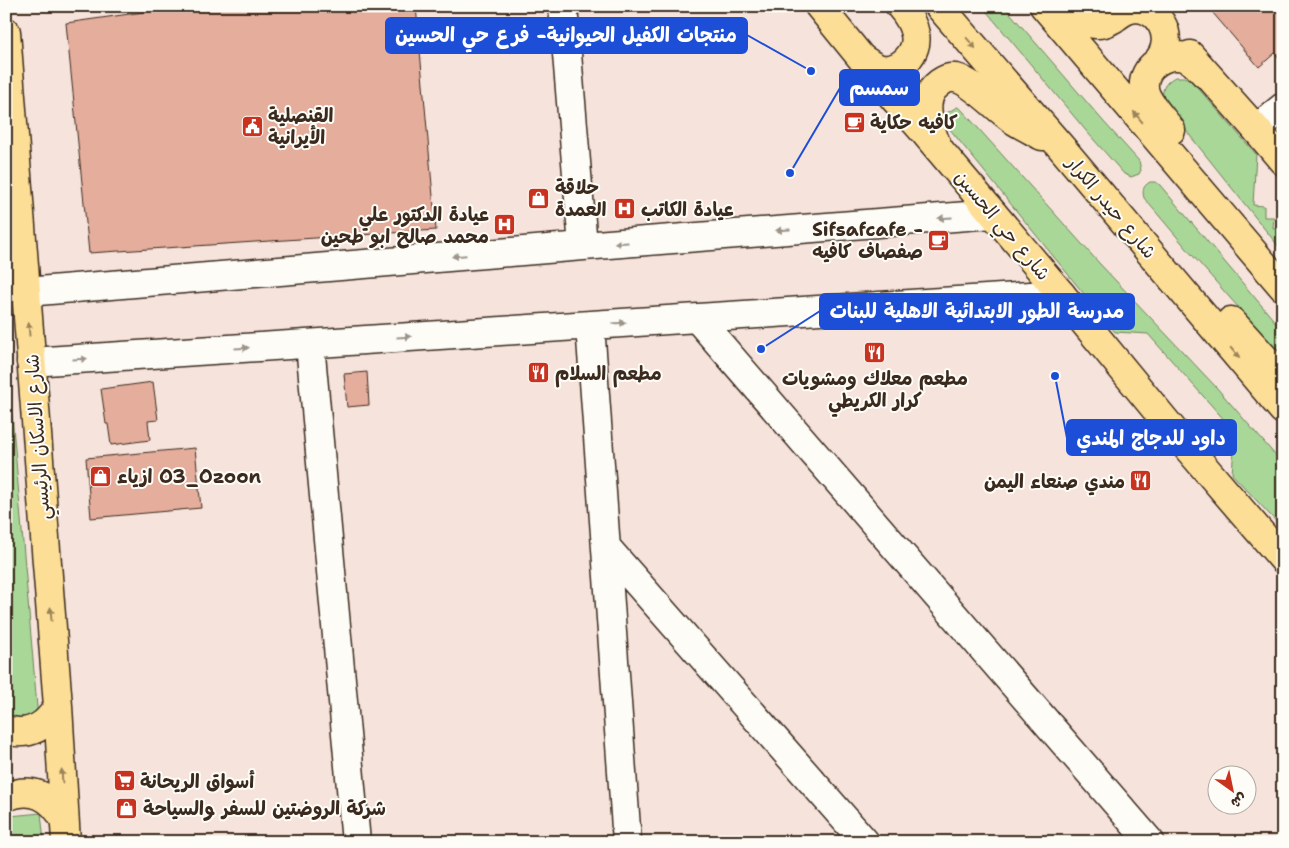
<svg xmlns="http://www.w3.org/2000/svg" width="1289" height="848" viewBox="0 0 1289 848" font-family="'Shantell Sans','Playpen Sans Arabic',sans-serif">
	<rect width="100%" height="100%" fill="#f6e4dc"/>
	<filter id="ink" filterUnits="userSpaceOnUse"><feTurbulence type="fractalNoise" baseFrequency=".02" numOctaves="2"/><feDisplacementMap in="SourceGraphic" scale="10" xChannelSelector="R" yChannelSelector="G"/><feConvolveMatrix kernelMatrix="1 2 1 2 8 2 1 2 1" color-interpolation-filters="sRGB"/></filter>
	<g filter="url(#ink)">
		<path fill="#a8d798" stroke="#72805b" d="M982,6H1004L1103,121L1139,161L1141,170L1139,174L1131,177L1124,174L1087,132Z
			M1175,77H1184L1191,80L1256,154L1253,205L1264,206V217H1274L1273,228L1283,229V252L1163,102C1162,89 1163,84 1175,77Z
			M957,107L961,109L1099,263L1216,387L1283,464V529L1232,474L1235,432L1148,334L1115,332L944,122L943,119L945,114Z
			M1150,182H1155L1159,184L1283,331V358L1193,256L1144,198C1142,190 1143,186 1150,182Z
			M6,414H12L39,730L10,733L6,689Z
			M41,813L44,842H12L10,816Z"/>
		<path fill="#e5ad9c" stroke="#3b2a1e" d="M186,6H416L436,230L89,253L66,23Z
			M1207,6H1283V63L1275,53L1259,67Z
			M367,372L369,405L347,407L344,374Z
			M153,382L158,420L148,421L150,440L111,445L108,424H106L101,389Z
			M195,448L201,508L91,518L86,458Z"/>
		<g fill="none" stroke-linecap="round" stroke-linejoin="round">
			<defs>
				<path id="minor" d="M563,6L583,246
					M1256,129L1283,107
					M26,292L583,246L993,214
					M697,318L1150,842
					M590,325L627,842
					M310,344L356,842
					M31,362L1061,294
					M606,547L865,842"/>
				<path id="major" d="M819,6L893,97L926,134L1061,294L1186,446L1283,559
					M6,32L58,706L66,842
					M1190,55L1256,129L1283,161
					M6,730C30,737 47,726 58,706
					M6,797C32,786 51,796 64,819"/>
				<path id="highway" d="M939,6L1061,147L1283,410
					M1044,6L1283,287
					M1067,6C1086,28 1106,32 1125,6
					M1113,19C1117,16 1122,12 1127,10C1156,0 1180,38 1156,63
					M864,60C869,63 875,68 882,69C901,72 919,52 915,34C913,23 907,14 900,6
					M903,63C876,90 898,119 929,97
					M1171,130C1163,119 1145,101 1144,88C1142,67 1165,52 1184,57C1193,60 1199,67 1205,74
					M939,149C932,137 924,111 929,97C932,87 945,76 956,78C973,82 998,110 1015,121C1023,126 1033,131 1042,136
					M1231,321L1270,364L1283,379"/>
			</defs>
			<use href="#minor" stroke="#3b2a1e" stroke-width="31"/>
			<use href="#major" stroke="#3b2a1e" stroke-width="31"/>
			<use href="#highway" stroke="#3b2a1e" stroke-width="31"/>
			<use href="#minor" stroke="#fdfcf7" stroke-width="28"/>
			<use href="#major" stroke="#fdde96" stroke-width="28"/>
			<use href="#highway" stroke="#fdde96" stroke-width="28"/>
		</g>
		<defs><path id="oneway-solid" d="M-6-.8H1V-3.2L6.5 0L1 3.2V.8H-6Z" transform="scale(1.25)"/></defs>
		<g fill="#9c845a">
			<use href="#oneway-solid" transform="translate(971 43) rotate(49)"/>
			<use href="#oneway-solid" transform="translate(1138 117) rotate(-130)"/>
			<use href="#oneway-solid" transform="translate(29 329) rotate(-94)"/>
			<use href="#oneway-solid" transform="translate(1235 353) rotate(50)"/>
			<use href="#oneway-solid" transform="translate(51 614) rotate(-94)"/>
			<use href="#oneway-solid" transform="translate(62 776) rotate(-93)"/>
		</g>
		<g fill="#9c938a">
			<use href="#oneway-solid" transform="translate(945 218) rotate(176)"/>
			<use href="#oneway-solid" transform="translate(783 230) rotate(176)"/>
			<use href="#oneway-solid" transform="translate(621 243) rotate(176)"/>
			<use href="#oneway-solid" transform="translate(459 256) rotate(175)"/>
			<use href="#oneway-solid" transform="translate(619 323) rotate(-4)"/>
			<use href="#oneway-solid" transform="translate(404 337) rotate(-4)"/>
			<use href="#oneway-solid" transform="translate(242 348) rotate(-4)"/>
			<use href="#oneway-solid" transform="translate(80 359) rotate(-4)"/>
		</g>
	</g>
	<defs>
		<symbol id="cafe-square" viewBox="-11 -11 22 22"><rect x="-9" y="-9" width="18" height="18" rx="4" fill="#c8321e" stroke="#fdfcf7"/><path d="M-5.5-4.5H6V0H3Q3 3.5 0 3.5H-2.5Q-5.5 3.5-5.5 0ZM3-3.2v2h1.7v-2ZM-6 4.5H4V6H-6Z" fill="#fff"/></symbol>
		<symbol id="civic-square" viewBox="-11 -11 22 22"><rect x="-9" y="-9" width="18" height="18" rx="4" fill="#c8321e" stroke="#fdfcf7"/><path d="M-.6-6.5H3V-4.5H.6V-3L4-1V1h2V6H-6V1h2V-1L-.6-3ZM-1.2 2.5V6h2.4V2.5Z" fill="#fff"/></symbol>
		<symbol id="shop-square" viewBox="-11 -11 22 22"><rect x="-9" y="-9" width="18" height="18" rx="4" fill="#c8321e" stroke="#fdfcf7"/><path d="M-5-2.5h2.3a2.7 3.5 0 0 1 5.4 0H5L5.5 6h-11ZM-1.5-2.5h3a1.5 2.3 0 0 0-3 0Z" fill="#fff"/></symbol>
		<symbol id="hospital-square" viewBox="-11 -11 22 22"><rect x="-9" y="-9" width="18" height="18" rx="4" fill="#c8321e" stroke="#fdfcf7"/><path d="M-5-5h3v3.5h4V-5h3V5h-3V1.5h-4V5h-3Z" fill="#fff"/></symbol>
		<symbol id="restaurant-square" viewBox="-11 -11 22 22"><rect x="-9" y="-9" width="18" height="18" rx="4" fill="#c8321e" stroke="#fdfcf7"/><path d="M-5-6h1v4h1v-4h1v4h1v-4h1v5L-1.5 .5V6h-2V.5L-5-1ZM5-6V6H3V1.5H1.5Q1.5-4 5-6Z" fill="#fff"/></symbol>
		<symbol id="supermarket-square" viewBox="-11 -11 22 22"><rect x="-9" y="-9" width="18" height="18" rx="4" fill="#c8321e" stroke="#fdfcf7"/><path d="M-6-5.5h2.5l.6 2H6L4.5 2H-2.5L-4.4-4H-6ZM-1.5 3.2a1.3 1.3 0 1 0 .1 0ZM3 3.2a1.3 1.3 0 1 0 .1 0Z" fill="#fff"/></symbol>
	</defs>
	<g fill-rule="evenodd">
		<use href="#cafe-square" x="842" y="110" width="25" height="25"/>
		<use href="#civic-square" x="240" y="114" width="25" height="25"/>
		<use href="#shop-square" x="526" y="186" width="25" height="25"/>
		<use href="#hospital-square" x="612" y="196" width="25" height="25"/>
		<use href="#hospital-square" x="492" y="212" width="25" height="25"/>
		<use href="#cafe-square" x="926" y="228" width="25" height="25"/>
		<use href="#restaurant-square" x="862" y="340" width="25" height="25"/>
		<use href="#restaurant-square" x="526" y="360" width="25" height="25"/>
		<use href="#shop-square" x="88" y="464" width="25" height="25"/>
		<use href="#restaurant-square" x="1128" y="468" width="25" height="25"/>
		<use href="#supermarket-square" x="112" y="768" width="25" height="25"/>
		<use href="#shop-square" x="114" y="796" width="25" height="25"/>
	</g>
	<g text-anchor="middle" stroke-width="4" stroke-linejoin="round" paint-order="stroke">
		<g font-size="19" font-weight="bold" fill="#3b2a1e" stroke="#fdfcf7" text-anchor="start">
			<text x="268" y="122">القنصلية<tspan x="268" dy="22">الأيرانية</tspan></text>
			<text x="870" y="129">كافيه حكاية</text>
			<text x="555" y="194">حلاقة<tspan x="555" dy="22">العمدة</tspan></text>
			<text x="641" y="216">عيادة الكاتب</text>
			<text x="489" y="221" text-anchor="end">عيادة الدكتور علي<tspan x="489" dy="22">محمد صالح ابو طحين</tspan></text>
			<text x="923" y="236" text-anchor="end">Sifsafcafe -<tspan x="923" dy="22">صفصاف كافيه</tspan></text>
			<text x="555" y="380">مطعم السلام</text>
			<text x="875" y="385" text-anchor="middle">مطعم معلاك ومشويات<tspan x="875" dy="22">كرار الكريطي</tspan></text>
			<text x="117" y="483">ازياء O3_Ozoon</text>
			<text x="1125" y="488" text-anchor="end">مندي صنعاء اليمن</text>
			<text x="140" y="788">أسواق الريحانة</text>
			<text x="143" y="815">شركة الروضتين للسفر والسياحة</text>
		</g>
		<g font-size="19" fill="#3b2a1e" stroke="#fdfcf7">
			<text transform="translate(1112 207) rotate(50)" y="7">شارع حيدر الكرار</text>
			<text transform="translate(1003 225) rotate(50)" y="7">شارع حي الحسين</text>
			<text transform="translate(37 437) rotate(-94)" y="7">شارع الاسكان الرئيسي</text>
		</g>
	</g>
	<path fill="none" stroke="#1d4ed8" stroke-width="2" d="M811 71L747 35M790 173L840 88M761 349L820 311M1055 376L1067 438"/>
	<g fill="#1d4ed8" stroke="#fdfcf7" stroke-width="2">
		<circle cx="811" cy="71" r="5"/>
		<circle cx="790" cy="173" r="5"/>
		<circle cx="761" cy="349" r="5"/>
		<circle cx="1055" cy="376" r="5"/>
	</g>
	<g fill="#1d4ed8" stroke="#1d4ed8" stroke-width="2">
		<rect x="386" y="18" width="361" height="35" rx="5"/>
		<rect x="840" y="70" width="79" height="35" rx="5"/>
		<rect x="820" y="294" width="314" height="35" rx="5"/>
		<rect x="1067" y="420" width="169" height="35" rx="5"/>
	</g>
	<g font-size="20" text-anchor="middle" font-weight="bold" fill="#fff">
		<text x="566" y="42">منتجات الكفيل الحيوانية- فرع حي الحسين</text>
		<text x="879" y="95">سمسم</text>
		<text x="977" y="318">مدرسة الطور الابتدائية الاهلية للبنات</text>
		<text x="1151" y="445">داود للدجاج المندي</text>
	</g>
	<rect width="1289" height="848" fill="none" stroke="#fdfcf7" stroke-width="25"/>
	<rect x="12" y="12" width="1264" height="823" fill="none" stroke="#3b2a1e" stroke-width="2" filter="url(#ink)"/>
	<g transform="translate(1232 790) rotate(147)"><circle r="24" fill="#fdfcf7" stroke="#afa8a0"/>
	<path d="M0-4L9 19L0 12L-9 19Z" fill="#c8321e"/>
	<text y="-8" font-size="14" font-weight="bold" text-anchor="middle" fill="#3b2a1e">ش</text>
	</g>
</svg>
